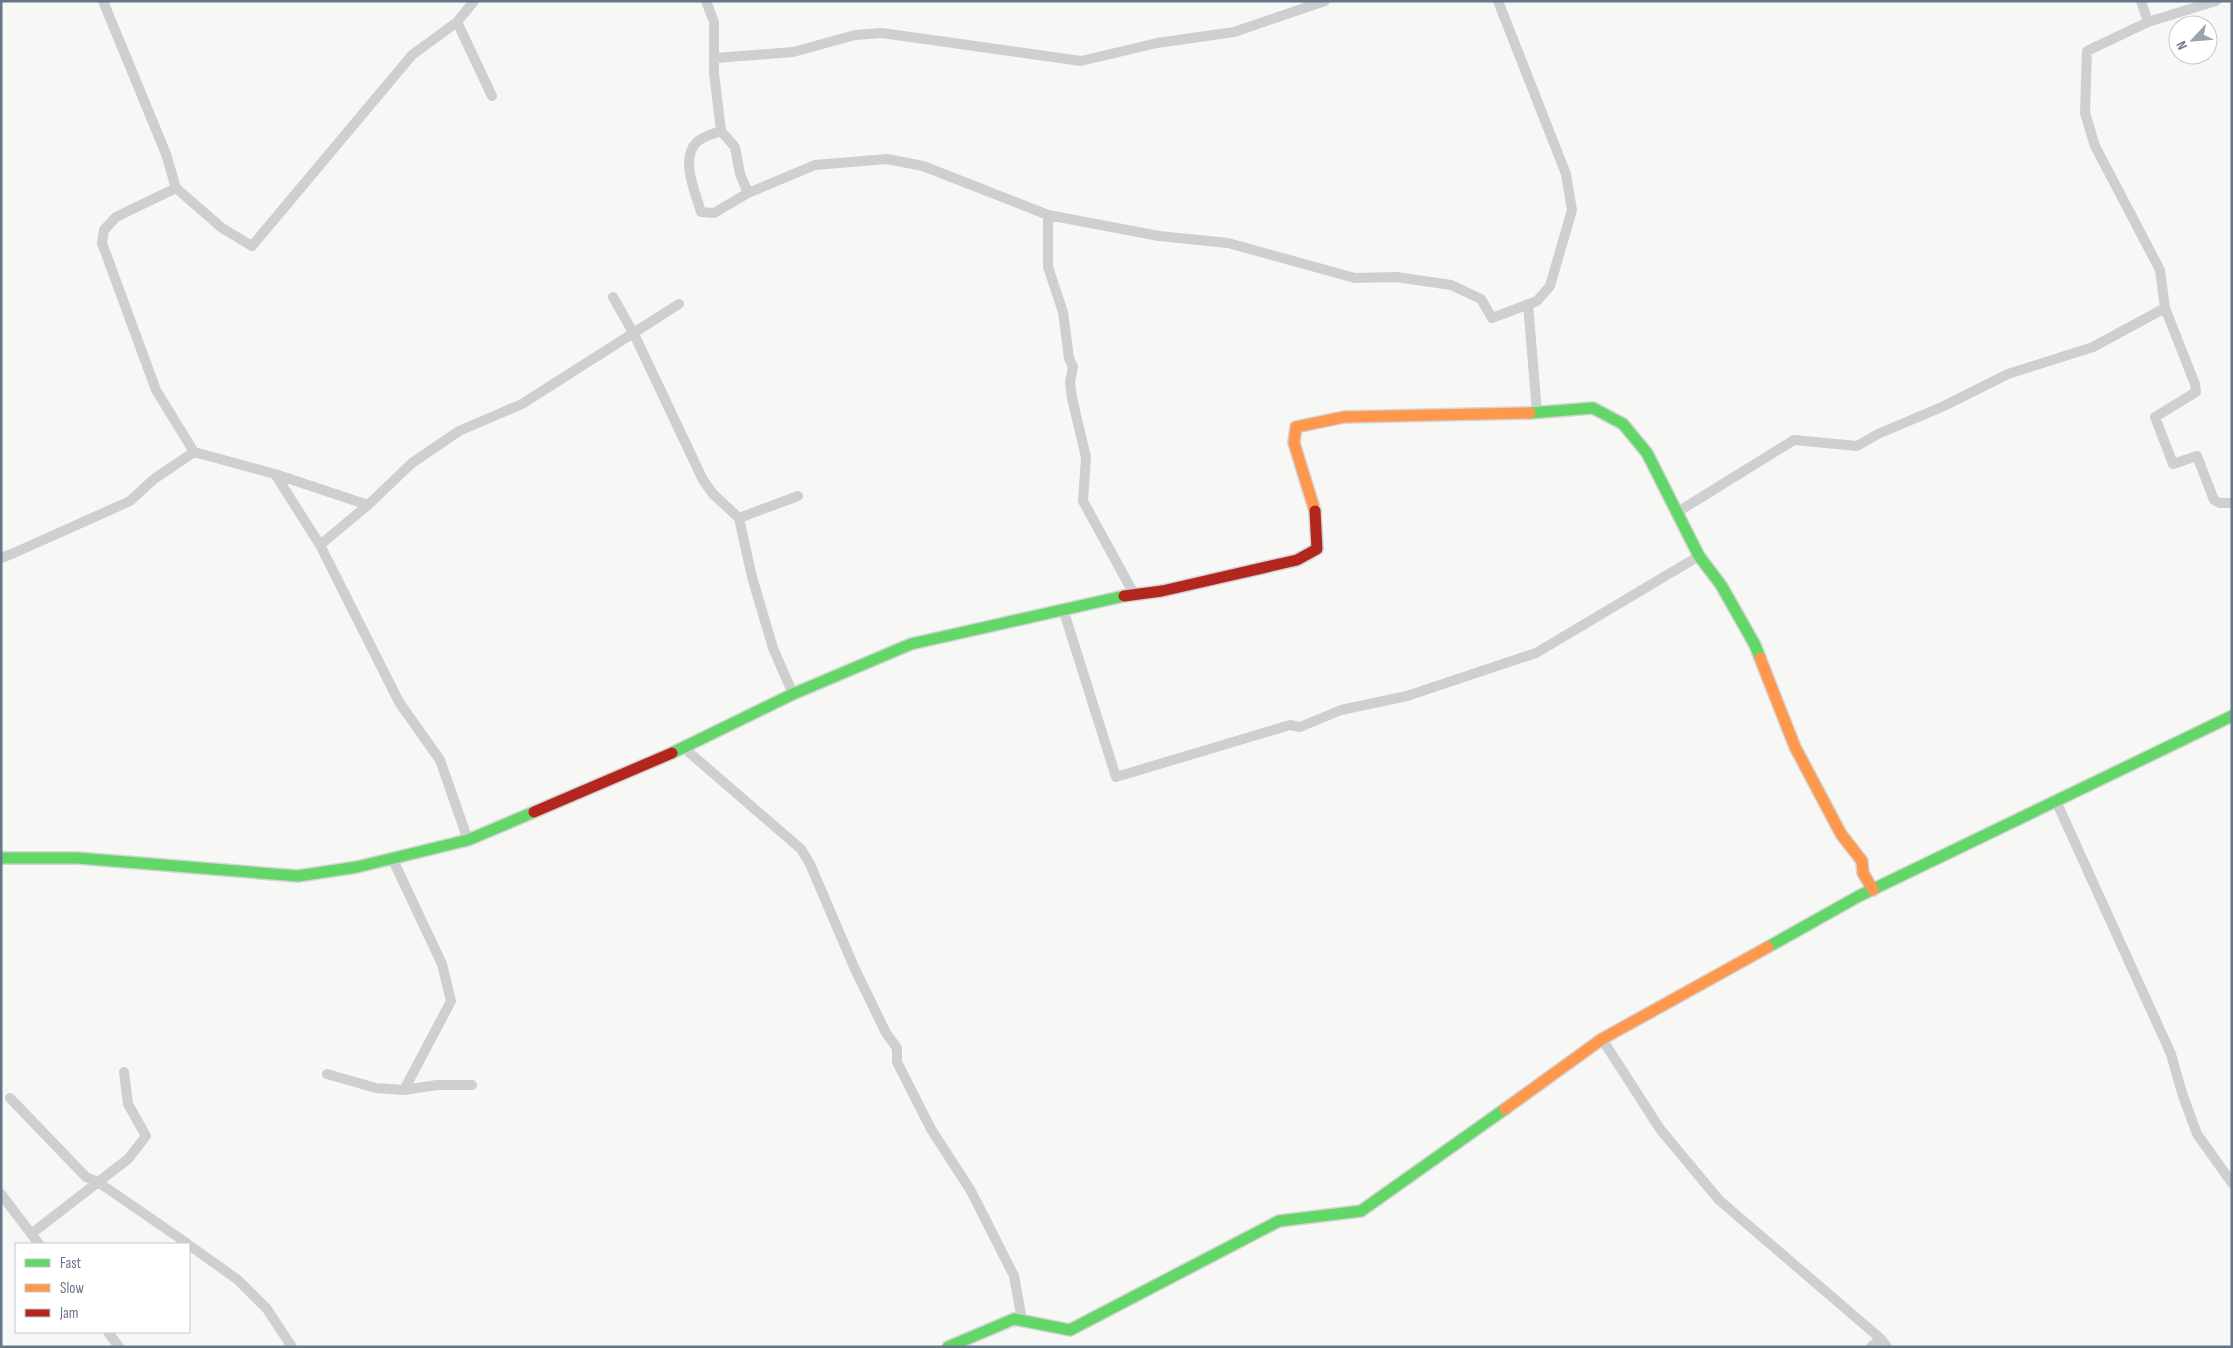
<svg xmlns="http://www.w3.org/2000/svg" width="2233" height="1348" viewBox="0 0 2233 1348" font-family="'Sofia Sans Condensed',sans-serif">
	<rect width="100%" height="100%" fill="#f7f7f6"/>
	<g fill="none" stroke-linecap="round" stroke-linejoin="round">
		<defs>
			<path id="fast" d="M1530,413L1593,408L1623,424L1647,453L1699,556L1721,585L1755,645L1760,658
				M672,753L793,694L911,644L1124,596
				M1,858H77L298,876L357,867L468,840L534,812
				M1768,947L1859,896L2232,716
				M948,1347L1014,1319L1070,1330L1279,1221L1361,1211L1505,1109"/>
			<path id="slow" d="M1315,511L1294,443L1296,427L1344,417L1530,413
				M1760,658L1795,747L1841,834L1862,861L1863,873L1873,890
				M1505,1109L1602,1039L1768,947"/>
			<path id="jam" d="M1124,596L1162,591L1297,560L1317,549L1315,511
				M534,812L672,753"/>
		</defs>
		<use href="#fast" stroke="#d4d5d5" stroke-width="14"/>
		<use href="#slow" stroke="#d4d5d5" stroke-width="14"/>
		<use href="#jam" stroke="#d4d5d5" stroke-width="14"/>
		<path stroke="#cecfd1" stroke-width="10" d="M103,1L166,154L176,188L116,217L104,230L102,243L156,390L194,452L275,474L320,545L399,702L440,760L468,840
			M706,1L714,22V73L721,131L735,147L740,174L748,193L714,213L701,212C696,194 680,160 696,143C701,137 713,134 721,131
			M2141,1L2148,22L2087,51L2085,113L2095,146L2160,270L2165,308L2195,384L2196,392L2155,417L2173,464L2197,456L2214,500L2220,503H2232
			M457,22L492,96
			M2148,22L2216,1
			M716,58L793,52L855,35L882,33L1081,61L1157,43L1234,32L1325,1
			M176,188L222,228L252,246L412,55L457,22L474,1
			M748,193L815,165L887,159L923,166L1048,215V267L1063,312L1069,358L1073,367L1070,382L1072,398L1086,457L1083,501L1134,594
			M1048,215L1159,236L1228,243L1355,278L1396,277L1451,285L1481,299L1492,318L1537,301L1550,286L1572,210L1566,174L1498,1
			M613,297L634,334L703,480L713,494L739,518L752,577L773,648L793,694
			M1528,304L1537,412
			M275,474L368,505
			M1676,513L1794,440L1857,446L1878,434L1944,406L2008,374L2093,347L2165,308
			M739,518L798,496
			M320,545L368,505L412,463L459,431L522,404L679,304
			M1,558L14,553L130,501L154,479L194,452
			M1063,609L1116,777L1290,725L1300,727L1341,710L1407,696L1536,653L1699,556
			M684,748L801,849L810,864L854,967L886,1033L897,1048V1062L931,1129L971,1191L1014,1276L1022,1320
			M2056,801L2171,1054L2182,1093L2197,1134L2232,1183
			M392,858L442,964L451,1001L404,1090
			M1602,1039L1660,1129L1719,1200L1881,1339L1887,1347
			M327,1074L376,1088L404,1090L437,1085H472
			M10,1098L86,1177L98,1182L188,1244
			M1,1194L39,1244
			M31,1234L128,1159L146,1136L128,1104L124,1072
			M189,1245L238,1280L267,1309L292,1347
			M108,1332L119,1347
			M1871,1347L1881,1339"/>
		<use href="#fast" stroke="#63d668" stroke-width="11"/>
		<use href="#slow" stroke="#ff974d" stroke-width="11"/>
		<use href="#jam" stroke="#b3261e" stroke-width="11"/>
	</g>
	<rect width="2233" height="1348" fill="none" stroke="#677586" stroke-width="5"/>
	<rect x="15" y="1243" width="175" height="90" fill="#ffffff" stroke="#c2c8cf"/>
	<rect x="25" y="1259" width="25" height="8" fill="#63d668" stroke="#c2c8cf"/>
	<text x="60" y="1268" font-size="15" fill="#677586">Fast</text>
	<rect x="25" y="1284" width="25" height="8" fill="#ff974d" stroke="#c2c8cf"/>
	<text x="60" y="1293" font-size="15" fill="#677586">Slow</text>
	<rect x="25" y="1309" width="25" height="8" fill="#b3261e" stroke="#c2c8cf"/>
	<text x="60" y="1318" font-size="15" fill="#677586">Jam</text>
	<g transform="translate(2193 40) rotate(244)"><circle r="24" fill="#ffffff" stroke="#c2c8cf"/>
	<path d="M0-4L9 19L0 12L-9 19Z" fill="#99a2ad"/>
	<text y="-8" font-size="14" font-weight="bold" text-anchor="middle" fill="#677586">N</text>
	</g>
</svg>
